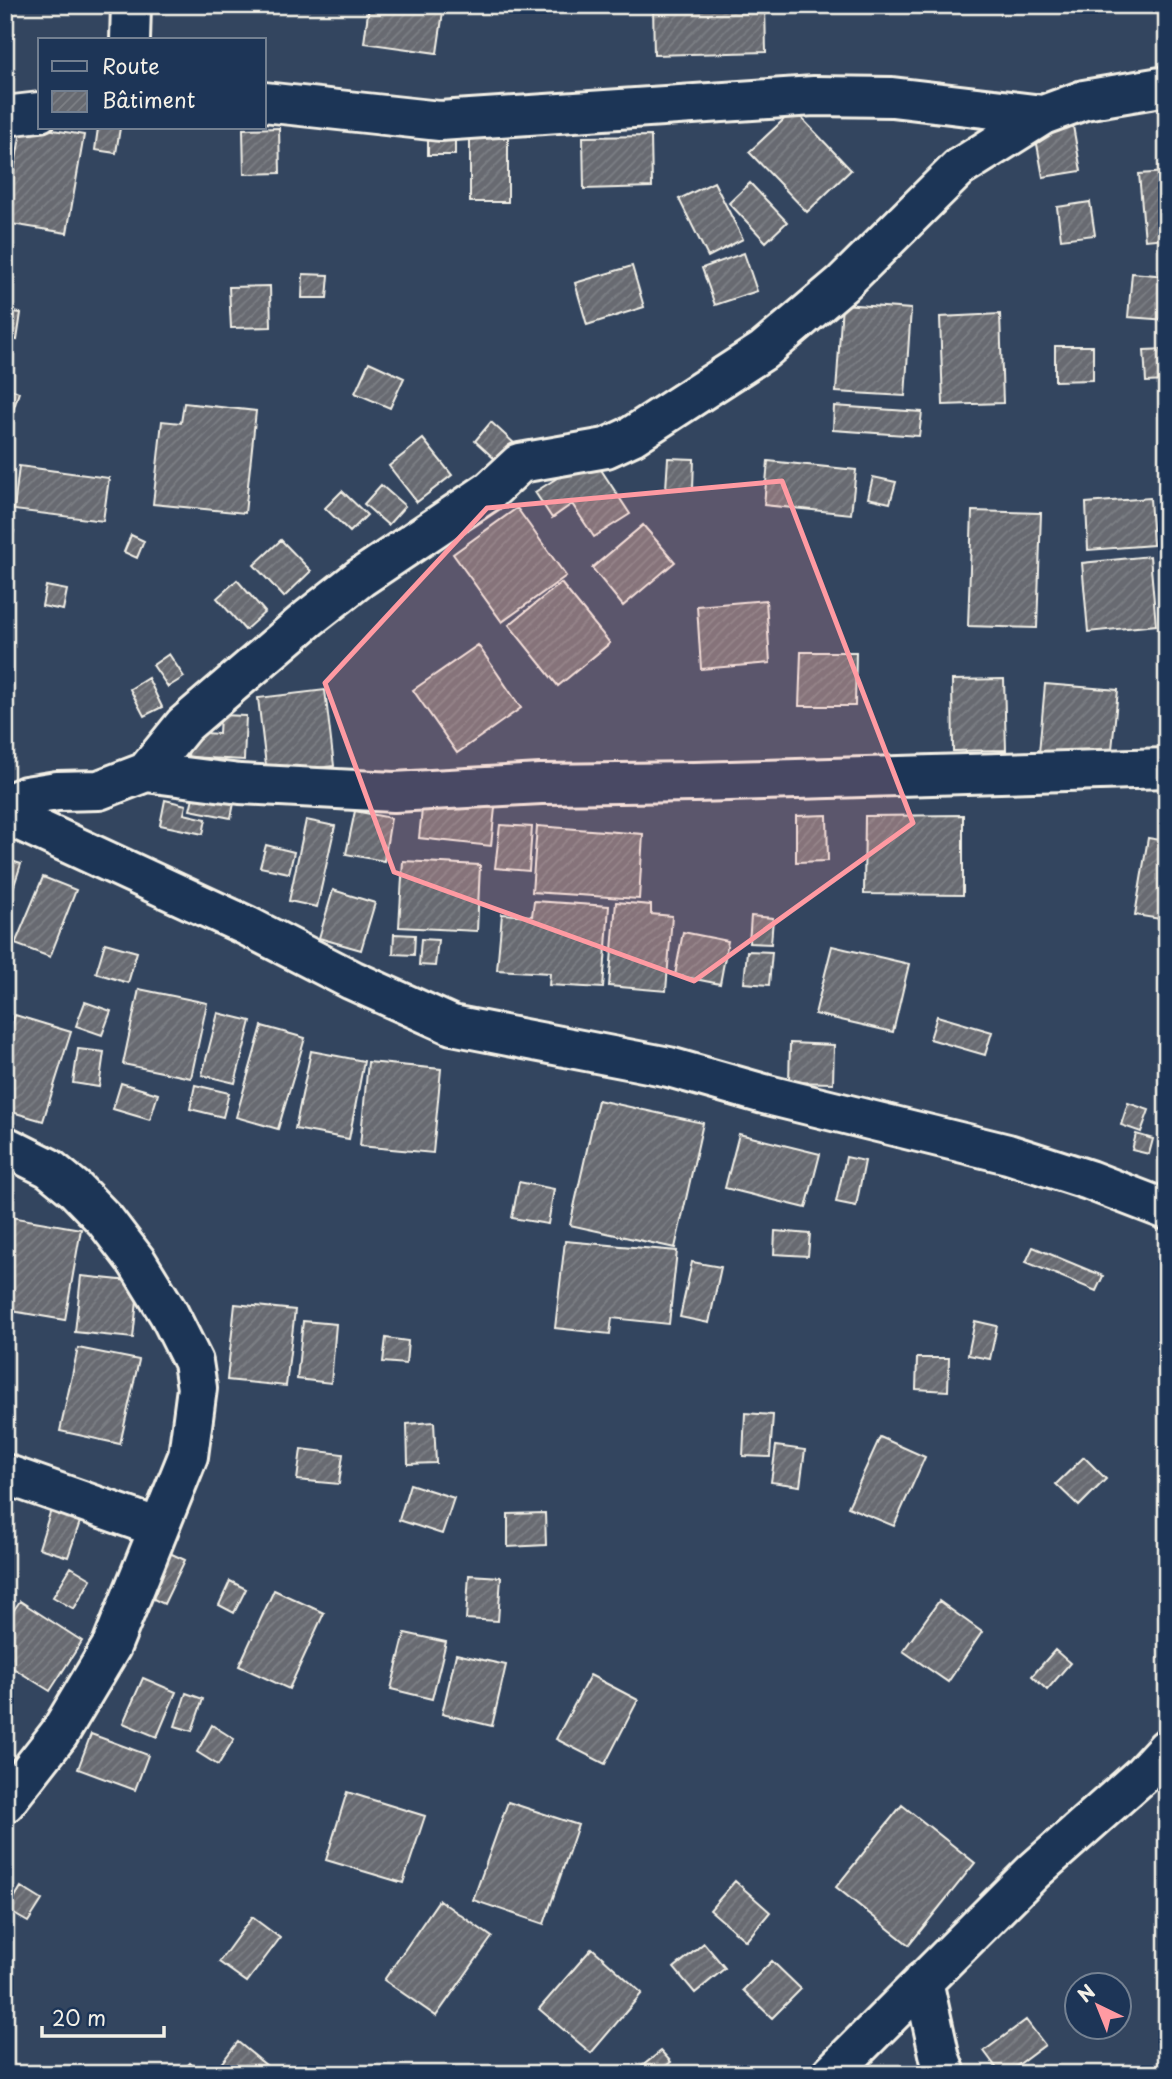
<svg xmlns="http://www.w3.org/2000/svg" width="1172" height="2079" viewBox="0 0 1172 2079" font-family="'Playpen Sans',sans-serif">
	<defs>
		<pattern id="building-hatch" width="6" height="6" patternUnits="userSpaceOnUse" patternTransform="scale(1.75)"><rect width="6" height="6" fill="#676a71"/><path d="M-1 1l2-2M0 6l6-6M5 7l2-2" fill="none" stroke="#7d8085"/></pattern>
	</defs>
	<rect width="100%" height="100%" fill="#33455f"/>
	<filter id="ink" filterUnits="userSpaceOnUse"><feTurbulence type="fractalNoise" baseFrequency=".0143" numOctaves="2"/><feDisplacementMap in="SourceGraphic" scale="14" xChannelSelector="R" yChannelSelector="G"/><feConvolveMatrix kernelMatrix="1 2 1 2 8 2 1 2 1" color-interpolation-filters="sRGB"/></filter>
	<g filter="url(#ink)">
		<path fill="url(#building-hatch)" stroke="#f4f1e8" stroke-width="2" d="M369,5H444L437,53L364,43Z
			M653,5H765L766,52L654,55Z
			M794,110L851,170L807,212L749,152Z
			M470,124H508V202H470Z
			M22,125L84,135L67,233L5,223Z
			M1073,126L1081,171L1043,177L1035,133Z
			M98,128H120L116,153L95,150Z
			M279,128L280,173L244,174L243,129Z
			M428,130H455V155H428Z
			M651,136L652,187L584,189L583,137Z
			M1167,172V238L1145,240L1139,174Z
			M714,182L743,239L708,257L679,199Z
			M750,183L787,222L766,242L729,203Z
			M1090,202L1095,235L1061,239L1057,207Z
			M744,253L757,291L715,305L702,268Z
			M632,266L644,307L587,325L575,283Z
			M1132,273L1167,276V320L1128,317Z
			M303,274L329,275L327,298H302Z
			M270,286L271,327L231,328L229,287Z
			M842,304L911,309L905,396L836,392Z
			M5,311L21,313L17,340L5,338Z
			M1000,314L1003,403L943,405L940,317Z
			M1055,346H1093V380L1055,381Z
			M1167,349V381L1146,382L1144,350Z
			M369,362L404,378L390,408L355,393Z
			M5,387L19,392L10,420L5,419Z
			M184,403L256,411L245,513L153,504L162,421L181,423Z
			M834,406L922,412L919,436L833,430Z
			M491,422L515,444L498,462L475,441Z
			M423,439L452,475L417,502L389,466Z
			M592,456L630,514L594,537L572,504L552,518L535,492Z
			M668,458L694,459L693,489H666Z
			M768,461L856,470L851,514L764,505Z
			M19,466L109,478L103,521L14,510Z
			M873,477L896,482L890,503L868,498Z
			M381,485L405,506L388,525L364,504Z
			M342,491L367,515L350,532L325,508Z
			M1167,496V523H1163L1162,497Z
			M1150,498L1153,545L1088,550L1086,503Z
			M517,508L566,576L502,622L453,554Z
			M972,511L1041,513L1037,628L968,626Z
			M643,525L675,562L623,606L592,568Z
			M5,529L14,531L5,564Z
			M131,535L144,541L137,558L124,552Z
			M281,540L311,571L284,597L254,565Z
			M1150,556L1156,625L1088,632L1082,563Z
			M237,580L265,612L245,630L217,598Z
			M561,583L610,643L558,686L509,625Z
			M46,586L67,590L63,610L42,606Z
			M766,600L770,663L701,669L697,606Z
			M478,645L521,708L457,753L413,690Z
			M801,652H856L855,706H799Z
			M169,654L184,677L168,687L153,665Z
			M148,678L162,707L144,716L130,689Z
			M1004,679L1006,750L953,751L952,680Z
			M1045,684L1118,690L1111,759L1039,753Z
			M325,690L334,766L267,774L258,698Z
			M220,715L246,716L244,760L188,757L190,732L219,734Z
			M196,785L236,793L231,818L190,810Z
			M165,800L186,805L184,814L206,819L203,834L160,825Z
			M423,800L495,808L491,846L419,838Z
			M355,811L391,818L384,861L346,854Z
			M827,815L828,861L796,862V816Z
			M963,815V895L864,894L865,816Z
			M306,820L335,826L317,907L289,901Z
			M500,825L532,827L529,871L495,868Z
			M537,826L643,834L639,899L532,892Z
			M1148,838L1167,841V920L1135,915Z
			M266,845L294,852L289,873L260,867Z
			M5,859L21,864L10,898L5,897Z
			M403,861L480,865L477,931L399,927Z
			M43,877L76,890L50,957L15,944Z
			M333,890L375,903L361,950L319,938Z
			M534,901L609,906L603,988L549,985L550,973L497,970L502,914L532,916Z
			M616,902L651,905V914L672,916L666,991L609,986Z
			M751,916L773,918L771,944L749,943Z
			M683,932L728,941L720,984L675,975Z
			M394,934L415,935L414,955L393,954Z
			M421,939L438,940L435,966L419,965Z
			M105,943L137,952L128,983L96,973Z
			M832,946L909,964L893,1032L815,1014Z
			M747,951L772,952L769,985L744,983Z
			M139,989L207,1003L191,1078L123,1064Z
			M85,1002L111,1011L102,1035L76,1026Z
			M218,1013L251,1021L235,1083L202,1075Z
			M15,1015L71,1032L43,1121L5,1110V1045Z
			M937,1016L992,1032L985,1055L930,1039Z
			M262,1026L305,1038L278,1129L236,1117Z
			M790,1043L834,1045L833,1083L789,1082Z
			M78,1049L104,1052L99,1087L73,1083Z
			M311,1051L364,1061L349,1139L295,1129Z
			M368,1062L441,1069L433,1153L360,1146Z
			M121,1083L158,1094L150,1120L113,1109Z
			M195,1085L229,1093L223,1117L190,1109Z
			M598,1100L703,1123L675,1248L570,1225Z
			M1128,1103L1149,1110L1141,1132L1121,1125Z
			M739,1134L820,1154L806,1208L725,1188Z
			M1136,1134L1153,1139L1149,1154L1132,1150Z
			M846,1157L865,1161L856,1206L836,1202Z
			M519,1182L554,1189L548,1224L512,1218Z
			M5,1216L81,1229L65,1320L5,1310Z
			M775,1231L810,1234L808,1256L774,1254Z
			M565,1241L677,1251L669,1324L612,1318L610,1334L555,1328Z
			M1033,1247L1103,1276L1096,1291L1026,1262Z
			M692,1262L721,1267L709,1323L680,1317Z
			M81,1276L139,1282L133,1338L75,1332Z
			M235,1304L295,1310L286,1386L227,1380Z
			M303,1321L336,1324L331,1383L297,1379Z
			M975,1321L997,1326L990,1359L968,1355Z
			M386,1338L408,1341L406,1364L383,1362Z
			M78,1348L139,1360L120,1444L60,1431Z
			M917,1358H949L948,1391L916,1389Z
			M745,1413L773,1415L770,1457L743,1456Z
			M434,1422L436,1463L408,1464L407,1424Z
			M880,1437L925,1457L894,1526L848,1507Z
			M776,1446L805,1450L800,1486L771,1482Z
			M301,1449L343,1454L339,1484L297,1480Z
			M1084,1457L1106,1479L1079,1506L1056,1484Z
			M410,1484L454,1498L442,1534L399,1520Z
			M54,1500L84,1510L68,1557L39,1548Z
			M545,1513L546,1545L508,1547V1514Z
			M163,1550L185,1560L164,1604L143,1594Z
			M71,1567L91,1579L74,1609L53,1597Z
			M469,1575L501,1577L498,1621L466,1619Z
			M230,1581L246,1589L234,1613L219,1605Z
			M274,1590L324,1613L289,1689L239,1666Z
			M20,1601L82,1641L50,1691L5,1663V1623Z
			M939,1601L982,1632L948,1682L903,1651Z
			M405,1633L446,1642L432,1699L391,1689Z
			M1055,1650L1070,1663L1047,1690L1032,1676Z
			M456,1654L506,1665L492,1726L442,1714Z
			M590,1675L638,1700L605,1764L556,1739Z
			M143,1678L176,1692L157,1737L123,1723Z
			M186,1693L203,1699L192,1731L175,1726Z
			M212,1725L234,1739L218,1765L197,1752Z
			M91,1734L148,1755L135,1790L78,1769Z
			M347,1792L425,1816L403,1883L326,1860Z
			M508,1802L578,1825L544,1924L473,1900Z
			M902,1805L975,1863L909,1945L836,1887Z
			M735,1881L770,1912L746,1941L710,1910Z
			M21,1887L42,1900L28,1922L7,1910Z
			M439,1900L492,1937L436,2016L384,1980Z
			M252,1917L280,1938L247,1982L219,1962Z
			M704,1943L725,1968L695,1993L674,1968Z
			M592,1948L642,1993L591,2053L539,2009Z
			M772,1961L801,1989L772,2018L743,1990Z
			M1026,2020L1045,2045L1006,2074H1001L984,2051Z
			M238,2042L267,2066L261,2074H213Z
			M661,2051L671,2062L656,2074H647L641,2067Z
			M190,2063L202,2074H180Z"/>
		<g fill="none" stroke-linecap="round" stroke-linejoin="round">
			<defs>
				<path id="minor" d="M130,40L131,5
					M264,102L440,121L814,96L892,97L1043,115
					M5,116L40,112
					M146,772L184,725L309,618L360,578L491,490L520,463L606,448L632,436L763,351L842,284L959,168L1043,115L1084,100L1167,86
					M5,805L26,796L57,791L99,790L146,772L240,784L394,792L541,784L695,782L1167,768
					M5,814L247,926L352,980L452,1025L669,1067L764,1094L1008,1154L1089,1180L1167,1210
					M5,1146L49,1168L76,1190L105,1220L137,1262L169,1314L193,1362L197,1388L188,1456L111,1647L59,1734L5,1803
					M5,1474L159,1528
					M923,1981L940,2058L946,2074
					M831,2074L1034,1871L1142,1775L1167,1748"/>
			</defs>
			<use href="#minor" stroke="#f4f1e8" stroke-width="44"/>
			<use href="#minor" stroke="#1d3557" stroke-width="38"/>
		</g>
	</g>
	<path fill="#ff9aa2" fill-opacity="0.2" stroke="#ff9aa2" stroke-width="5" stroke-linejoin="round" d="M782,481L913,823L694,981L394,872L325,683L487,508Z"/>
	<rect width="1172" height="2079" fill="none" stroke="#1d3557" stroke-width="28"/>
	<rect x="14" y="14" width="1144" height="2051" fill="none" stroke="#f4f1e8" stroke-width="2.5" filter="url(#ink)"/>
	<rect x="38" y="38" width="228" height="91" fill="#1d3557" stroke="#738091" stroke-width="2"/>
	<rect x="52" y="61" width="35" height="10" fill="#1d3557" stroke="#738091" stroke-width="2"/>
	<text x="102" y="74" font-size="21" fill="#f4f1e8">Route</text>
	<rect x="52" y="91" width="35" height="21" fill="url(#building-hatch)" stroke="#738091" stroke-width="2"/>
	<text x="102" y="108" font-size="21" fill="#f4f1e8">Bâtiment</text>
	<g transform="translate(1098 2006) rotate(317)"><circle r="33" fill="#1d3557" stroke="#738091" stroke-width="2"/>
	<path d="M0-5L12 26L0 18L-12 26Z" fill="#ff9aa2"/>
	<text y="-10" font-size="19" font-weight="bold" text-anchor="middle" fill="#f4f1e8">N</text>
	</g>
	<path d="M42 2026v10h122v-10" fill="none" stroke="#f4f1e8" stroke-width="3.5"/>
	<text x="52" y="2026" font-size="21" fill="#f4f1e8" stroke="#1d3557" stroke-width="5" paint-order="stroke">20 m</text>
</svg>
